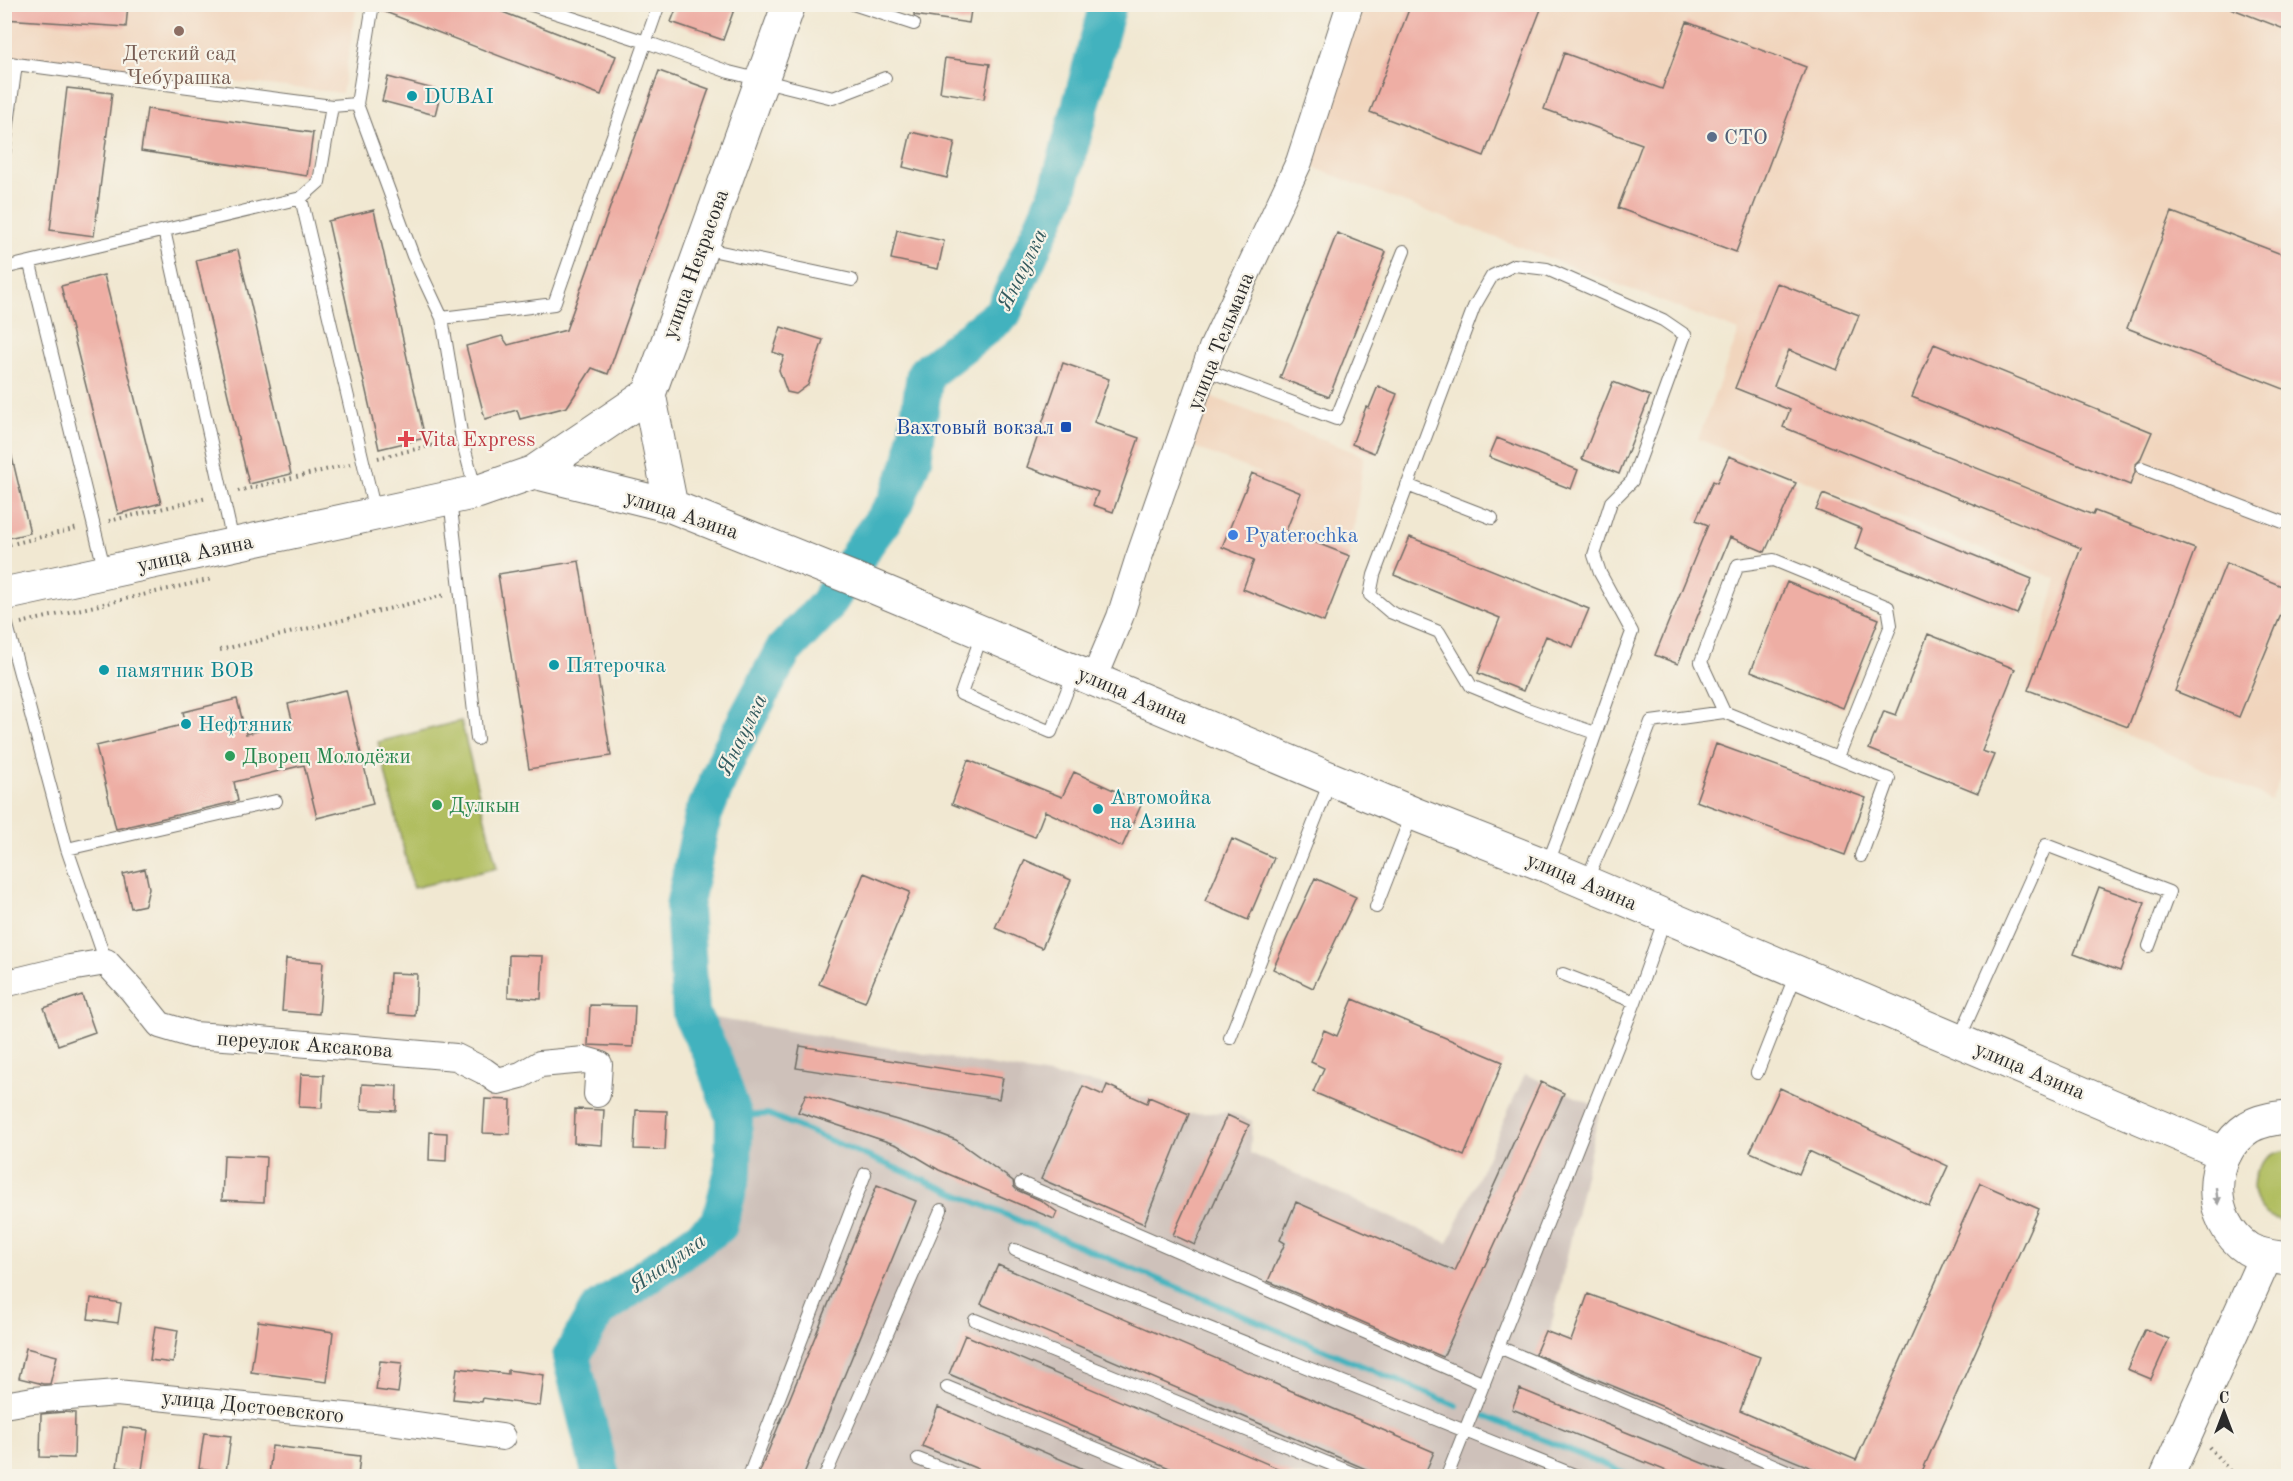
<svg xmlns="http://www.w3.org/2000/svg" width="2293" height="1481" viewBox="0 0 2293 1481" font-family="'Old Standard TT',serif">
	<rect width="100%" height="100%" fill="#f7f3e8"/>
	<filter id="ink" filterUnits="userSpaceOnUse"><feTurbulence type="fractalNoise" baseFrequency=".0167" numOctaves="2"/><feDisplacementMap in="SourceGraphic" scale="12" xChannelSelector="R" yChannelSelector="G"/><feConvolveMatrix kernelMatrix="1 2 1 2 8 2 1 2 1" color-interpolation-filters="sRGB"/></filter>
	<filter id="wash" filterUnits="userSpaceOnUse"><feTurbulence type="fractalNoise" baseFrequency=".008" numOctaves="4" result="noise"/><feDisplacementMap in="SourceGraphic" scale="24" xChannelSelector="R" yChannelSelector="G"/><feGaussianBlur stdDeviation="1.35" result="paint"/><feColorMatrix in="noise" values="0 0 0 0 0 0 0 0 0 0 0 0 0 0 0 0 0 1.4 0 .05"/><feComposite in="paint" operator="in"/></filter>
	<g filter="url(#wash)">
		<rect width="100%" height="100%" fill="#f1e8d2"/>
		<path fill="#f1d5bd" d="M5,5H357L342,93L5,57Z
			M1350,5H2288V760L2271,800L2028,690L2057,579L1698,439L1739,331L1299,162Z
			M1210,396L1364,456L1350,556L1269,524L1260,473L1191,446Z"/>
		<path fill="#cec1ba" d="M691,1014L1107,1085L1128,1095L1149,1097L1189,1114L1229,1112L1252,1121L1250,1153L1448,1243L1525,1074L1600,1108L1550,1332L1897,1476H601L571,1357L597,1311L719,1225L733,1171L734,1117L711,1053Z"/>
		<path fill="#b1be61" stroke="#6e7446" stroke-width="1.5" d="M461,721L497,868L413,888L378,742Z
			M2288,1150V1221C2242,1219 2241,1156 2288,1150Z"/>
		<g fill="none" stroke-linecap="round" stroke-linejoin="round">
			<path stroke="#43b2be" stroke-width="6" d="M734,1117L768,1114L1457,1406
				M1485,1416L1632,1476"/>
			<path stroke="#43b2be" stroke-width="38" d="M601,1476L571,1357L597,1311L719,1225L733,1171L734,1117L711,1053L691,1014L684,907L703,816L731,749L783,651L826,606L866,543L895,504L913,459L925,374L1003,313L1057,194L1108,4"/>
		</g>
		<g id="blocks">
			<path fill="#eeaea4" d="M4,4H128L126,27L4,19Z
				M381,4H482L616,56L601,95L380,10Z
				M678,4H736L723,40L671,22Z
				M914,4H972L969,23L914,15Z
				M1411,4H1543L1484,156L1370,112Z
				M2225,4H2289V31L2225,6Z
				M1687,22L1806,67L1736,252L1618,208L1642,144L1544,109L1564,53L1662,89Z
				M945,58L990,64L984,99L940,92Z
				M659,71L709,89L608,374L592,368L567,407L520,419L517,410L485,419L466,346L502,336L508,345L566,330Z
				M388,77L441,91L435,115L382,101Z
				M67,88L112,93L94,236L50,230Z
				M147,109L313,133L307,176L141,151Z
				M911,132L955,142L947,178L903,167Z
				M374,210L425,438L379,449L328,221Z
				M2172,212L2289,257V391L2127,328Z
				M897,230L944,241L938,269L891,259Z
				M1337,233L1386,252L1329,397L1280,378Z
				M238,250L291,474L249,484L196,260Z
				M104,275L161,503L118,514L61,286Z
				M1777,283L1859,315L1837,370L1789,350L1774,386L2093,515L2095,511L2195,549L2128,727L2028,690L2081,548L1783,427L1790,410L1735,388Z
				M781,327L823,340L808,385L796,394L787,392L779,370L784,356L773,352Z
				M1934,344L2152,432L2140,460L2135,465V472L2130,485L1912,397Z
				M1063,363L1109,379L1094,422L1139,438L1113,512L1093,505L1098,492L1027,467Z
				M1613,382L1650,396L1619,474L1582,459Z
				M1378,386L1397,394L1374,453L1352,444L1366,407L1369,408Z
				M1497,438L1578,470L1571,489L1489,457Z
				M4,453H11L30,533L4,539Z
				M1729,456L1796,483L1765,552L1730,537L1678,664L1655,655L1708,525L1696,520L1713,481L1717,483Z
				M1252,473L1301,493L1286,531L1350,556L1324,622L1243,589L1254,560L1222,547Z
				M1823,494L2032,579L2017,614L1855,549L1862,529L1816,510Z
				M1410,537L1589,609L1573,647L1546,636L1523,691L1478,673L1500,618L1394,575Z
				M579,561L611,756L529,769L498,574Z
				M2226,563L2289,589V595L2239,717L2175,691Z
				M1787,582L1879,619L1843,708L1751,671Z
				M1928,634L2015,669L1982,751L1994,755L1978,793L1869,749L1884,711L1896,715Z
				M346,690L373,804L317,818L304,765L234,782L238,801L116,829L96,746L186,724L183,712L237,699L246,734L293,723L288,704Z
				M1716,744L1866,798L1845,855L1696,801Z
				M968,760L1062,797L1074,772L1142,803L1122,847L1045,811L1035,837L952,804Z
				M1232,839L1274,858L1248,920L1205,901Z
				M1025,860L1071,880L1042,948L995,928Z
				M145,869L149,888L145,905L131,908L123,874Z
				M864,873L910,892L865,1002L819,984Z
				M1315,878L1356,897L1313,988L1273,969Z
				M2099,887L2145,903L2120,971L2074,954Z
				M509,955L543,956L541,999L508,997Z
				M286,959L323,962L319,1014L282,1011Z
				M390,973L417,974L415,1016L388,1014Z
				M82,995L95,1032L58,1045L44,1008Z
				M1353,999L1503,1062L1464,1156L1313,1092L1324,1068L1311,1062L1324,1030L1337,1036Z
				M590,1005L635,1006L633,1047L588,1045Z
				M800,1046L1003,1078L999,1099L796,1068Z
				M301,1074L324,1075L322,1108L299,1107Z
				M1541,1082L1564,1093L1443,1357L1268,1281L1285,1243L1280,1240L1296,1202L1455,1271Z
				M362,1084L397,1086L396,1111L361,1109Z
				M1107,1085L1147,1103L1149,1097L1189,1114L1144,1224L1041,1179L1083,1086L1103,1095Z
				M1780,1088L1948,1166L1929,1207L1809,1151L1799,1174L1750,1152Z
				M806,1094L925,1128L956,1140L1013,1181L1014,1187L1017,1190L1040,1200L1057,1212L1054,1219L939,1170L897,1145L798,1112Z
				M485,1099L511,1100L510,1134L483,1133Z
				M575,1109L604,1110L602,1145L574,1143Z
				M636,1110L667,1111L665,1150L634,1149Z
				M1227,1115L1249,1125L1195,1245L1173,1235Z
				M430,1132L447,1133L446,1161L429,1160Z
				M224,1155L266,1157L264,1202L222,1200Z
				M1980,1183L2039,1209L1920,1476H1831L1535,1354L1545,1331L1571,1341L1588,1294L1760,1357L1740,1411L1856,1460Z
				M877,1185L916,1201L803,1476H758Z
				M998,1265L1434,1452L1424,1476H1382L981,1304Z
				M91,1298L121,1303L118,1323L88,1319Z
				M258,1321L333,1332L327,1382L251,1372Z
				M155,1326L178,1330L173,1363L150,1360Z
				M2145,1329L2169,1339L2151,1379L2127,1369Z
				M965,1335L1296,1476H1188L949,1374Z
				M26,1348L57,1356L50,1384H43L19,1378Z
				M380,1361L402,1363L398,1393L376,1390Z
				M457,1368L508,1374V1370L544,1375L540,1406L483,1398L482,1402L453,1399Z
				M1520,1389L1734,1476H1679L1512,1409Z
				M938,1407L1100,1476H995L922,1446Z
				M64,1412L75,1413L74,1458L40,1457L41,1414Z
				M123,1427L148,1430L142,1470L117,1467Z
				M204,1433L231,1436L226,1472L199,1468Z
				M272,1446L360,1456L358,1476H269Z"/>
		</g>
	</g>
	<g filter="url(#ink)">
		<use href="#blocks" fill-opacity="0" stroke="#706d65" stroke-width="1.5"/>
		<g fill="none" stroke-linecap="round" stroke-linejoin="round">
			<defs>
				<path id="lane" d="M529,4L646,42L729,72L833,98L885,78
					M853,4L914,24
					M4,62L16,64L4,154
					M16,64L332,106
					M357,104L373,4
					M301,198L375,512
					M164,230L233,542
					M702,248L852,280
					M30,264L105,572
					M4,268L301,198L319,182L332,106L357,104L413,256L442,318L462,439L476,492
					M442,318L554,304L659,4
					M1206,370L1336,419L1404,251
					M2142,468L2288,524
					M1407,485L1492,518
					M450,499L477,739
					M4,614L67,849L106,962
					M982,634L961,694L1051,732L1074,673
					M1724,712L1701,662L1738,565L1774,560L1888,607L1891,625L1838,757
					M67,849L276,801
					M1547,865C1578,788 1603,710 1632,632L1600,573L1594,555L1611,502L1632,481L1685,335L1663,320L1547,269L1514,265L1492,276L1474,307L1374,575L1370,595L1390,612L1439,632L1471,686L1527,709L1595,733
					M1586,881L1616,813L1651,722L1724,712L1889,779L1861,856
					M1376,907L1412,814
					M1563,974L1635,1002L1665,918
					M1230,1038L1331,779
					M1959,1039L2046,845L2169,892L2149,946
					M1757,1073L1796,974
					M1021,1183L1484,1384
					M1015,1250L1577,1476
					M975,1320L1360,1476
					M1499,1347L1799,1476
					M947,1387L1163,1476
					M918,1459L961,1476
					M749,1476L865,1174
					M825,1476L941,1210
					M1447,1476L1635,1002"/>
				<path id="street" d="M1094,679L1120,617L1138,560L1212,348L1299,162L1350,4
					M4,984L70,968L106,962L132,990L160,1025L193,1035L239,1038L456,1057L484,1071L498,1081L521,1075L540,1064L585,1060L599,1064L597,1094
					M4,1405L33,1400L117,1393L375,1419L502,1437"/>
				<path id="secondary" d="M649,394L671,506
					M534,472L649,394L789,4
					M4,594L477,492L534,472L671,506L869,585L1412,813L1547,866L2225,1154
					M2167,1476L2266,1256"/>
				<path id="primary" d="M2288,1117C2275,1118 2261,1120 2249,1127C2206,1155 2206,1221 2248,1249C2260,1256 2275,1257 2288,1259"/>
			</defs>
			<use href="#lane" stroke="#706d65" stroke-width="14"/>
			<use href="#street" stroke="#706d65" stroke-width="28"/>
			<use href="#secondary" stroke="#706d65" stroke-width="35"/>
			<use href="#primary" stroke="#706d65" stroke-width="35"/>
			<path stroke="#706d65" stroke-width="4" stroke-dasharray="1.5 4.5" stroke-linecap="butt" d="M378,458L446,442
				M238,491L350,464
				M109,521L207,498
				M4,546L78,528
				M21,623L212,579
				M220,650L445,595
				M2209,1447L2234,1476"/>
			<use href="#lane" stroke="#fff" stroke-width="12"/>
			<use href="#street" stroke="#fff" stroke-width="26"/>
			<use href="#secondary" stroke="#fff" stroke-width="33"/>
			<use href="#primary" stroke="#fff" stroke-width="33"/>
		</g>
		<defs><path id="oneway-solid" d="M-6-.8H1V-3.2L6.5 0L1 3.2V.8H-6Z" transform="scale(1.5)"/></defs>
		<use fill="#a0a0a0" href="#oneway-solid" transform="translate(2217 1196) rotate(83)"/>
	</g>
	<circle fill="#8d6e63" stroke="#f7f3e8" stroke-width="2" cx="179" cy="31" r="6"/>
	<g fill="#0f9aa8" stroke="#f7f3e8" stroke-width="2">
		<circle cx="412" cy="96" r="6"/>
		<circle cx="554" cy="665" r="6"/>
		<circle cx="104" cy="670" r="6"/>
		<circle cx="186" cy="724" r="6"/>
		<circle cx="1098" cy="809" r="6"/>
	</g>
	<circle fill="#5c6f8a" stroke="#f7f3e8" stroke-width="2" cx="1712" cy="137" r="6"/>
	<rect fill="#1a4fb4" stroke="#f7f3e8" stroke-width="2" x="1060" y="421" width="12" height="12" rx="3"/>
	<path fill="#e0444e" stroke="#f7f3e8" stroke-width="2" d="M403 430h6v6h6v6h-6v6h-6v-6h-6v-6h6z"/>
	<circle fill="#3f7fe0" stroke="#f7f3e8" stroke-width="2" cx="1233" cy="535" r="6"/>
	<g fill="#2e9e5b" stroke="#f7f3e8" stroke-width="2">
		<circle cx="230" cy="756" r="6"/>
		<circle cx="437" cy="805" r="6"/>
	</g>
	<g text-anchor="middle" stroke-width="4.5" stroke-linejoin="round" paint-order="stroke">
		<g font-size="21" fill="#785e54" stroke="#f7f3e8">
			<text x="179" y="60">Детский сад<tspan x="179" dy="24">Чебурашка</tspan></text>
		</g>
		<g font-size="21" fill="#0d838f" stroke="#f7f3e8" text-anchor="start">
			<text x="424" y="103">DUBAI</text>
			<text x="566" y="672">Пятерочка</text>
			<text x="116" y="677">памятник ВОВ</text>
			<text x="198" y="731">Нефтяник</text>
			<text x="1110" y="804">Автомойка<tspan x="1110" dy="24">на Азина</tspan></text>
		</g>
		<g font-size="21" fill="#4e5e75" stroke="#f7f3e8" text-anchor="start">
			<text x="1724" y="144">СТО</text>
		</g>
		<g font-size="21" fill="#2b2b2b" stroke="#f7f3e8">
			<text transform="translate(695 264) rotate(-70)" y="7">улица Некрасова</text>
			<text transform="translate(1220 341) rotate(-68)" y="7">улица Тельмана</text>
			<text transform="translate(682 514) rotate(18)" y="7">улица Азина</text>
			<text transform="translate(195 553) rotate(-12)" y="7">улица Азина</text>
			<text transform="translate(1133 695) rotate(23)" y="7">улица Азина</text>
			<text transform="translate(1582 881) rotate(23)" y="7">улица Азина</text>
			<text transform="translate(305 1044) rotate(4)" y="7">переулок Аксакова</text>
			<text transform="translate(2030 1070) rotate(23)" y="7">улица Азина</text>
			<text transform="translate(253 1406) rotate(6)" y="7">улица Достоевского</text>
		</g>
		<g font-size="21" fill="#164399" stroke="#f7f3e8" text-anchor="end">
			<text x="1054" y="434">Вахтовый вокзал</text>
		</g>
		<g font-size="21" fill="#be3a42" stroke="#f7f3e8" text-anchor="start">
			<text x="418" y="446">Vita Express</text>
		</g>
		<g font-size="21" fill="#366cbe" stroke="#f7f3e8" text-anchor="start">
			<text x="1245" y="542">Pyaterochka</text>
		</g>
		<g font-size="21" fill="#27864d" stroke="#f7f3e8" text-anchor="start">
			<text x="242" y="763">Дворец Молодёжи</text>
			<text x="449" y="812">Дулкын</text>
		</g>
		<g font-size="22" font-style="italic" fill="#335a5e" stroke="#f7f3e8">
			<text transform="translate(1021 269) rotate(-64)" y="8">Янаулка</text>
			<text transform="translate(741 734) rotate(-64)" y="8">Янаулка</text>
			<text transform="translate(667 1262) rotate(-35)" y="8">Янаулка</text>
		</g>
	</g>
	<rect width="2293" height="1481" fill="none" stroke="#f7f3e8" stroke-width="24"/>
	<g transform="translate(2224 1412)" stroke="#f7f3e8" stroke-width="4.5" paint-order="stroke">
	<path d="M0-4.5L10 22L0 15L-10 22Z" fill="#2b2b2b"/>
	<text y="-9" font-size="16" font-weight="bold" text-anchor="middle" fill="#2b2b2b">С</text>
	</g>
</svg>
